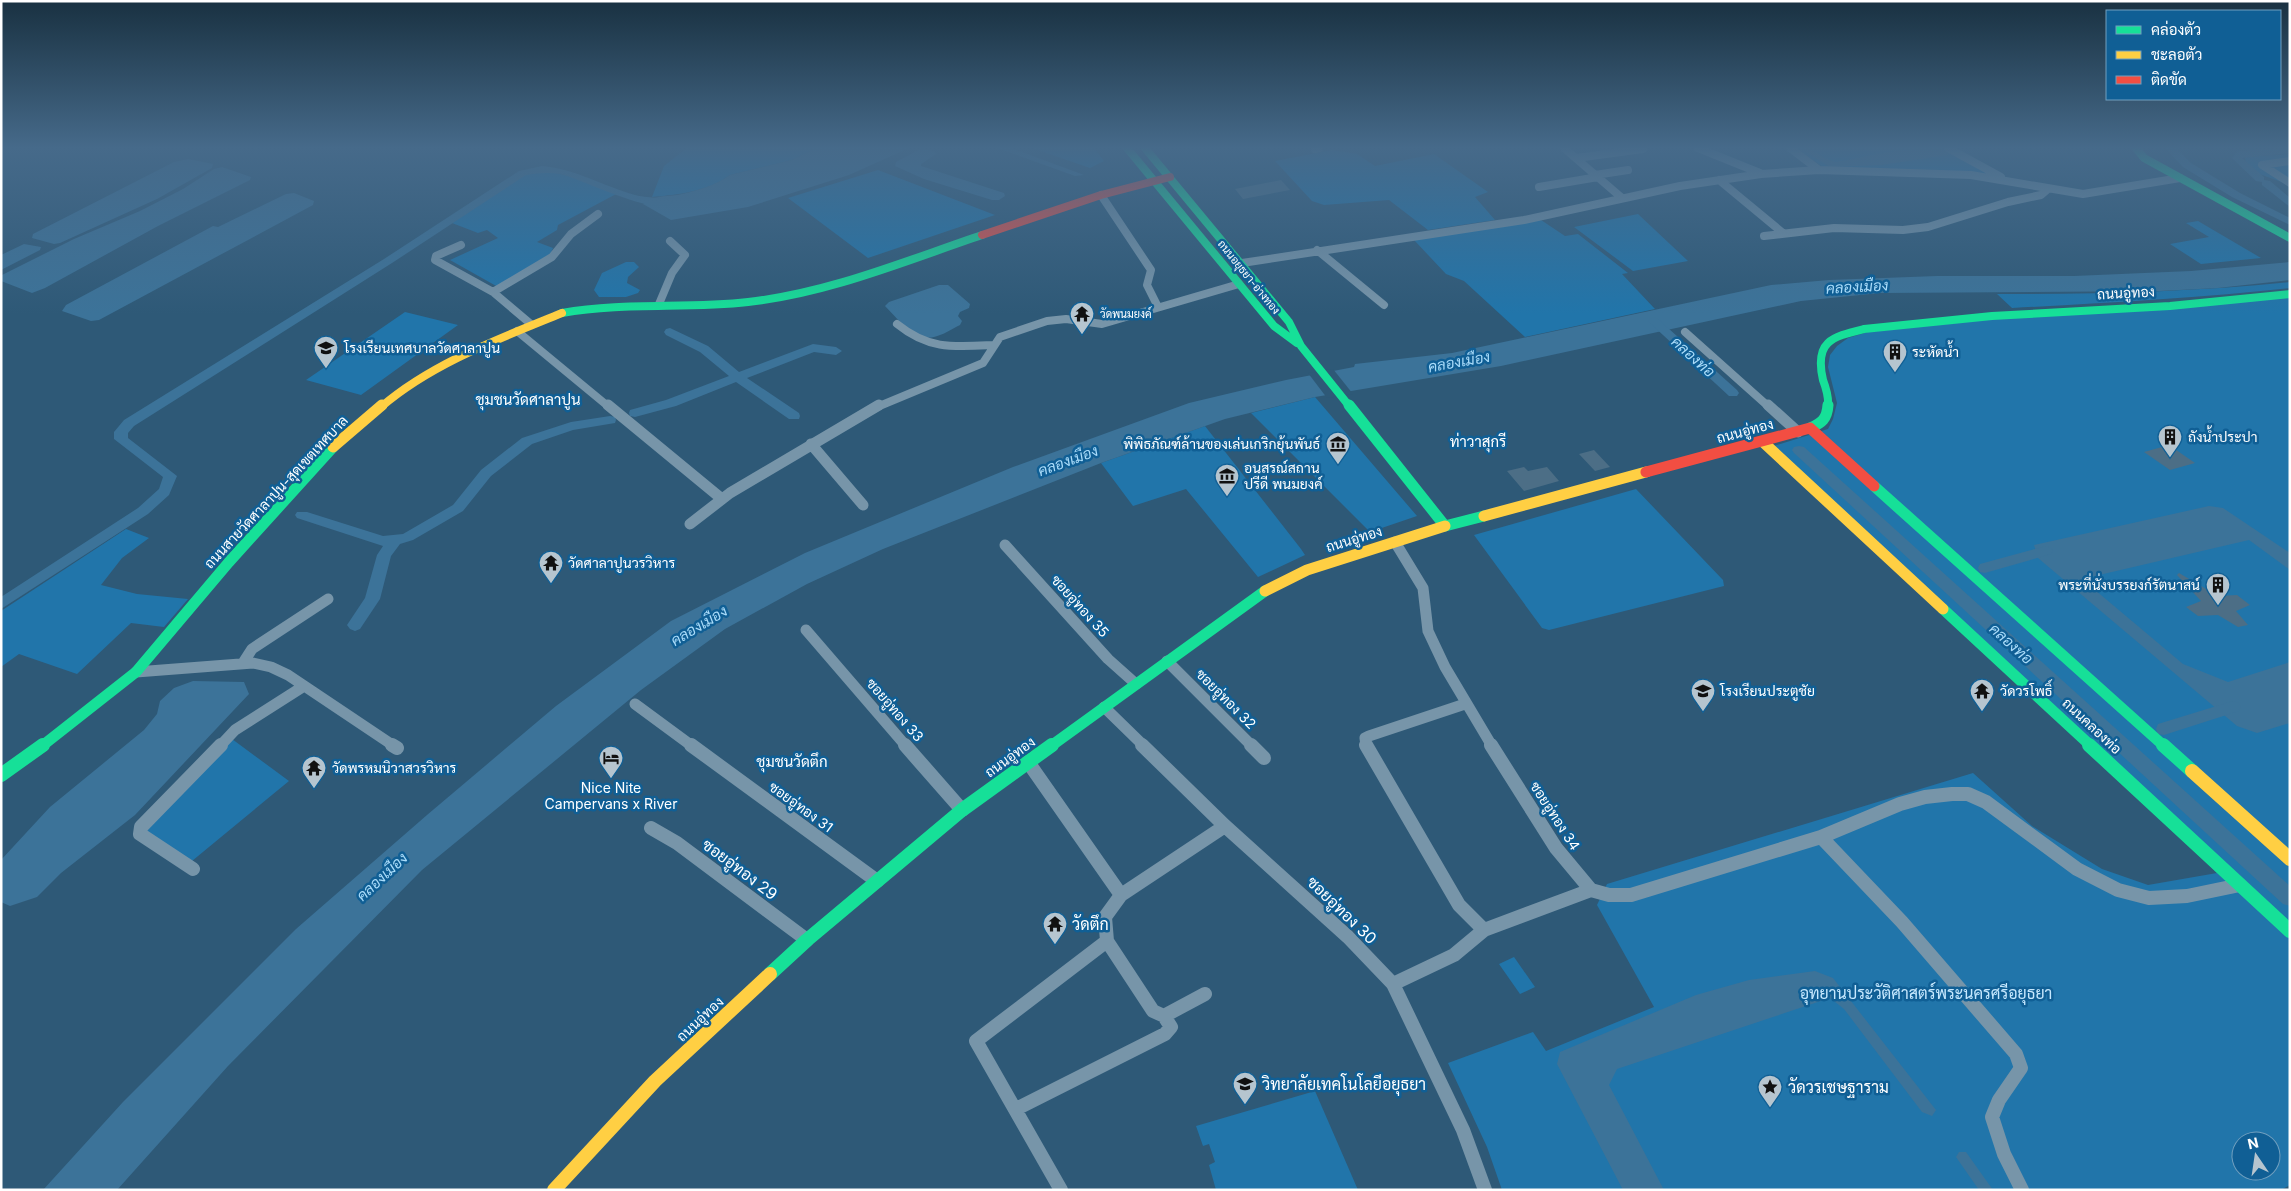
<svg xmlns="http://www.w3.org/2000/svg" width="2291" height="1191" viewBox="0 0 2291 1191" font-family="Inter,Sarabun,sans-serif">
	<rect width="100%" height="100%" fill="#2e5977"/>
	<path fill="#2175aa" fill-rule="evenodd" d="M687,148H816L792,160L730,175C709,191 677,195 652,197L664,166Z
		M1032,148H1094L1104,161L1090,168Z
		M1796,148H1945L2000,178L1824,168Z
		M1332,150L1357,154L1375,166L1434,154L1488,192L1475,197L1495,220L1428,230L1389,200L1324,205L1312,201L1275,161Z
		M2290,154V185L2262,175L2246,165L2245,157Z
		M546,170L583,180L618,193L558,225L557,230L537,242L553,248L550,255L498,287L450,260L498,238L487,230L478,233L452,223L526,174Z
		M878,170L995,215L868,258L788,198Z
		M1638,214L1688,261L1633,271L1574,227Z
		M1541,220L1565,236L1578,234L1628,273L1622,274L1655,309L1525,337L1464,281L1446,274L1414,240Z
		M2198,221L2261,258L2201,264L2170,244L2209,237L2186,223Z
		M626,262H634L639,267L628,277L627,283L640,290L638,293L626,297H599L594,290L602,273Z
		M2290,282V288C2197,298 2105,303 2012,308L1997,294C2095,294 2192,292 2290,282Z
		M2290,297V1185L2281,1190H1502L1487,1147L1448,1063L1533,1032L1546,1051L1654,1007L1597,905L1607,884L1973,773L2032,826L2102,869L2148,885L2217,873L1774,446L1828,429L1833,419L1837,403L1828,367L1830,355L1837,346L1848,338L1868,332L1995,319L2179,308ZM2241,1141H2271V1171H2241Z
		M405,312L458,325L361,395L306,380Z
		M1315,397L1417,516L1370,532L1251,413Z
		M1205,426L1301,549L1305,555L1258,577L1186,489L1133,506L1101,463Z
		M1636,489L1723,580L1724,586L1549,630L1542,628L1474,535Z
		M126,529L149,538L122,558L101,585L137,594L188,599L164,627L131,623L77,674L19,654L1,667V611Z
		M232,739L289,781L192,861L147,832L148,825Z
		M1514,957L1535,987L1520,994L1499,964Z
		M1315,1091L1358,1190H1216L1209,1165L1215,1162L1209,1144L1203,1146L1196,1126Z"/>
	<path fill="#3c7399" d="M816,148H909L849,175L748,207L671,220L643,204C654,195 663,197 677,195C693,192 717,185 730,175L792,160Z
		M922,148L934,151L936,154L921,164V166L1004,193L1005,196L999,200H992L924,179L895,166L896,162Z
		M997,148H1011L1084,175L1075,176Z
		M1800,148C1815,148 1822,160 1837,162C1861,158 1929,141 1948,152V155L1881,165L1830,167Z
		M188,159L213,164L212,168L157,199L60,243L54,244L32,238L33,234L174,162Z
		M222,167L251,177L250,180L158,226L45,288L32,293L1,281L2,275L74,239L140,211L183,189L214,169Z
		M294,193L314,201L313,205L99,320L91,321L62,311L66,305L213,226L218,227L286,194Z
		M24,244L41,247L40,250L1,270V255Z
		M2290,262V280L2218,288L2160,291L1880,293L1801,301L1501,366L1315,397L1225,419L1101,463L883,549L807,584L725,629L641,690L422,870L228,1066L117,1190H43L123,1102L296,929L427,815L556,706L671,621L805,553L1013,467L1189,403L1286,380L1354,367L1355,364L1452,353L1771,285L1829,280L1937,276H2074L2191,271Z
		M939,285H948L970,304L969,308L960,312L958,316L962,321L960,325C952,329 943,335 934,337C915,342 897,318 885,306L889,302Z
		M2209,506L2223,508L2290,553V570L2249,540L2082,579L2183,664L2228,682L2290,662V723L2257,733L2237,726L2038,558L2034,545Z
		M193,681L244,682L249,694L135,815L61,873L37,897L10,906L1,902V860L50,807L144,730L157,714L160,701L174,688Z
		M1815,971L1833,978L1936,1110L1932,1116L1922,1112L1844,1009L1830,998L1617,1069L1609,1085L1664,1190H1623L1557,1064L1560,1052L1696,995L1749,980Z
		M1959,1152H1966L1993,1190H1979L1956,1157Z"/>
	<path fill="#2e5977" d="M1333,369L1353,394L1327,398L1308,373Z"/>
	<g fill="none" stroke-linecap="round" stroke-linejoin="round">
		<path fill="#3c7399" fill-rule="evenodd" d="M2165,148H2176L2191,163L2240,193L2290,218V225L2232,197L2183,167Z
			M2290,148V153L2242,158L2264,177V180L2270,181L2290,198V207L2262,185V182L2256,181L2232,158L2237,152L2240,151Z
			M542,166C576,169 603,186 635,195C645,198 667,197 673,202C656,218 583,179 560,174C549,172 538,173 526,175L392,263L134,426L128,433V438L177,476L169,495L148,514L1,609V597L138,508L159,489L163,477L114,439V432L124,420L384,259L519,171Z
			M1654,317L1658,319L1737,390L1739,393L1737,396H1729L1650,323L1648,321L1650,319Z
			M670,328L708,346L739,372L813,344L836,347L842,351L836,355L814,352L747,378L799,413L800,416L799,419H789L736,382L676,406L635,417L630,416L629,413L630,410L666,400L729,376L700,352L666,335L664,332L666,329Z
			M610,416L615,417L616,420L615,423L573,430L532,444L491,476L463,511L413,540L400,544L391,556L380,599L360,629L355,631L350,629L347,625L365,598L377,555L383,546L297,518L295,515L297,512H307L383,536L403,534L453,505L481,470L522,438L571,422Z
			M1799,446L1804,447L2290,886V906L2283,904L1794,453L1792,450L1794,447Z
			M2046,546L2051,548L2053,551L2051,554L1985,573L1980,572L1978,568L1980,564Z
			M2233,701L2239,703L2241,707L2239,711L2164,735L2158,734L2156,729L2158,724Z"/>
	</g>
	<path fill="#4c6e86" d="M1281,180L1290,190L1243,199L1235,189Z
		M2169,445L2195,463L2170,470L2144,452Z
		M1594,450L1610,467L1595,471L1579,454Z
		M1524,467L1528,471L1547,467L1559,481L1524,491L1507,471Z
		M2179,573L2218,596L2237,595L2250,605L2236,611L2248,625L2238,627L2218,615L2198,616L2186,607L2201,601L2177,575Z"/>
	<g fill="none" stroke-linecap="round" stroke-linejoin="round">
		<path stroke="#7795a9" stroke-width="8" d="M1564,148L1622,198
			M1698,148L1760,173
			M1790,148L1819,170
			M1948,148L2001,177
			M1315,149L1319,148
			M1576,158L1643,149
			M2290,161L2262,165L2290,183
			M1595,175L1628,170
			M1719,180L1783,233
			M1539,187L1598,177
			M1101,195L1151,270L1147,285L1158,307
			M1764,236L1834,228L1903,230L1928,227L2008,202L2041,195L2048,189
			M461,245L436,256L435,260L493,292L532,325
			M1317,250L1384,305
			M1242,263L1524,220L1680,186L1761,174L1819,170L1971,175L2083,194L2180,178
			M493,292L552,257L571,234L598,214
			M659,304L672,273L685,255L670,241
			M897,324C929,350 954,347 993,345
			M517,331L609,407
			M1685,332L1769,407
			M877,407L983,363L1000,337L1047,321L1066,319L1102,324L1239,284"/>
		<path stroke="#7795a9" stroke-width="11" d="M608,405L722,499
			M1768,405L1798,432
			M811,444L863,505
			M690,524L730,493L879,405
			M1395,542L1423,588L1428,631L1445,667L1492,746
			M1005,545L1108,659L1136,684
			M806,630L906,746
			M1167,661L1252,746
			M243,663L252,649L328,599
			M136,672L253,663L271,667L288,675L394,746
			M635,704L692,746
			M1104,707L1144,746
			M220,746L235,730L304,686
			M1366,746L1365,738L1369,736L1465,704"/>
		<path stroke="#7795a9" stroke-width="14" d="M392,745L397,748
			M691,745L877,881
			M905,745L962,810
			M1142,745L1225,826L1348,937L1393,984L1463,1130L1485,1190
			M1251,745L1264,758
			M1366,745L1459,905L1484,930
			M1491,745L1556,848L1591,890L1609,895H1631L1821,837L1900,804L1925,797L1952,794H1968L1986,802L2077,869L2118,890L2149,898L2187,896L2240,885
			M1028,762L1121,895L1105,917L1107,941L976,1041L1061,1190
			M651,828L677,843L807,940
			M1821,837L1902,922L2016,1054L2021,1068L1999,1100L1992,1117L2004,1154L2022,1190
			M193,869L140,834L141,827L221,745
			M1121,895L1225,826
			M1107,941L1153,1011L1164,1016L1205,994
			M1393,984L1454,955L1484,930L1591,890
			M1016,1109L1165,1034L1171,1027L1164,1016"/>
		<path stroke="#16e098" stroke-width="8" d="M1127,148L1274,326L1297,343
			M1145,148L1289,322L1301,346L1350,407
			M2136,148L2144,158L2290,238
			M562,313C624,302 686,309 748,302C829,293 905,261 982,235
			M1828,407C1829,397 1826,388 1823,380C1814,341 1832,337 1864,329L1992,316L2170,306L2290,294"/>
		<path stroke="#16e098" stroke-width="11" d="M1349,405L1445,526L1484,516
			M1810,428C1822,423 1827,419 1828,405
			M1874,486L2164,746
			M1943,609L2091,746
			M42,746L136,672L229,562L333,447
			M1051,746L1265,591"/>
		<path stroke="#16e098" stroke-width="14" d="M2089,745L2290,931
			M2163,745L2192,771
			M1,775L43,745
			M770,974L807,940L962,810L1052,745"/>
		<path stroke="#ffcf43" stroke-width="8" d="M381,407C432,363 501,338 562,313"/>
		<path stroke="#ffcf43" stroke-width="11" d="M1763,442L1943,609
			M333,447L382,405
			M1484,516L1646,472
			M1265,591L1307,570L1445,526"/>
		<path stroke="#ffcf43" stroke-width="14" d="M2192,771L2290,859
			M554,1190L655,1081L770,974"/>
		<path stroke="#f24e42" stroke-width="8" d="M982,235L1101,195L1170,177"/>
		<path stroke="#f24e42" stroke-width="11" d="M1646,472L1810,428L1874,486"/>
	</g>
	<linearGradient id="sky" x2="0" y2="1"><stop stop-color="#193141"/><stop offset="0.47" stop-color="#466a8a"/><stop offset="1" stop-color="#466a8a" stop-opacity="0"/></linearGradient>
	<rect width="2291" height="314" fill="url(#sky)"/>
	<defs>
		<symbol id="temple-pin" viewBox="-11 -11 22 30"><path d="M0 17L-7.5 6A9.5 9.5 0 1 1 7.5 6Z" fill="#b6c5cf" stroke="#105f95"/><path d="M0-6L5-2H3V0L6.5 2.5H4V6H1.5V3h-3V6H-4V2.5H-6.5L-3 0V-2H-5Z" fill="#111"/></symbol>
		<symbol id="school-pin" viewBox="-11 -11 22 30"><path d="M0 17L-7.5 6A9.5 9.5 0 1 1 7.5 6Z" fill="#b6c5cf" stroke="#105f95"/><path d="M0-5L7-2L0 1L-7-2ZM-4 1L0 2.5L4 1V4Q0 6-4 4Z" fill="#111"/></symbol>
		<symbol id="building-pin" viewBox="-11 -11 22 30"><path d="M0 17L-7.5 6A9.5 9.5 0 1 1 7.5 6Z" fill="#b6c5cf" stroke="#105f95"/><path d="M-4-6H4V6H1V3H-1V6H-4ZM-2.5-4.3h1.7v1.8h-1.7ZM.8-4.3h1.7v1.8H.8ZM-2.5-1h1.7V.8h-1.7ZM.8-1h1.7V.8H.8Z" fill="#111"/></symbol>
		<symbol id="museum-pin" viewBox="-11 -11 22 30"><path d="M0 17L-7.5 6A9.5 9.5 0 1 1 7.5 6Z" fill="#b6c5cf" stroke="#105f95"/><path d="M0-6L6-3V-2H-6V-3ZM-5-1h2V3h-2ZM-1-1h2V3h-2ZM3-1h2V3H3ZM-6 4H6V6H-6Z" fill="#111"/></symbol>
		<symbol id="hotel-pin" viewBox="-11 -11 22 30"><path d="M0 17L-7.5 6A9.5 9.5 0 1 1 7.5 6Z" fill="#b6c5cf" stroke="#105f95"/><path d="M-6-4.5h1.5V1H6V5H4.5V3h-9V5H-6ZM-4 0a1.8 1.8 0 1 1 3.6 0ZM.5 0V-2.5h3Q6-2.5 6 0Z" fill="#111"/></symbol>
		<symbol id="university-pin" viewBox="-11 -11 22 30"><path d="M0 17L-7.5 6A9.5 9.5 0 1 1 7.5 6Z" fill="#b6c5cf" stroke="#105f95"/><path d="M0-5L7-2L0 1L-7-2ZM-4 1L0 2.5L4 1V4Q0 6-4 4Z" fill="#111"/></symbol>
		<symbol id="sight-pin" viewBox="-11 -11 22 30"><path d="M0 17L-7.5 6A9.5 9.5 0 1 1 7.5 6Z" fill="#b6c5cf" stroke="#105f95"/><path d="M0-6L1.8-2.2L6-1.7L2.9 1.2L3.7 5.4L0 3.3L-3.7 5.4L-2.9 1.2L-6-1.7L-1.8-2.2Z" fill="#111"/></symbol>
	</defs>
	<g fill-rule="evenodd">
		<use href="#temple-pin" x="1068" y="300" width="28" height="38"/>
		<use href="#school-pin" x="312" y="334" width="28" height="38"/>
		<use href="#building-pin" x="1881" y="338" width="28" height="38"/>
		<use href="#building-pin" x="2156" y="423" width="28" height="38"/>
		<use href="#museum-pin" x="1324" y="430" width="28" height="38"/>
		<use href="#museum-pin" x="1213" y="462" width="28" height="38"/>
		<use href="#temple-pin" x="537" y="549" width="28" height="38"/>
		<use href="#building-pin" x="2204" y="571" width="28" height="38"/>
		<use href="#school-pin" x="1689" y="677" width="28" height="38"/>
		<use href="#temple-pin" x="1968" y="677" width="28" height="38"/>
		<use href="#hotel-pin" x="597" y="744" width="28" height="38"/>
		<use href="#temple-pin" x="300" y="754" width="28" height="38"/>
		<use href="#temple-pin" x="1041" y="910" width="28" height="38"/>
		<use href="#university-pin" x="1231" y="1070" width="28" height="38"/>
		<use href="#sight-pin" x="1756" y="1073" width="28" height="38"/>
	</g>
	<g text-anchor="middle" stroke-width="5" stroke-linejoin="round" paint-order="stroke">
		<g font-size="11" fill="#fff" stroke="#105f95">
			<text transform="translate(1249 277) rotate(51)" y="4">ถนนอยุธยา-อ่างทอง</text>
		</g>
		<g font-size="11" fill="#fff" stroke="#105f95" text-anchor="start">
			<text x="1100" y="318">วัดพนมยงค์</text>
		</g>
		<g font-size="14" fill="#fff" stroke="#105f95">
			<text transform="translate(2126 293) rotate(-3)" y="5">ถนนอู่ทอง</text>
			<text transform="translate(1745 431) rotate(-15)" y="5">ถนนอู่ทอง</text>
			<text transform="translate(276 492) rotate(-47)" y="5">ถนนสายวัดศาลาปูน-สุดเขตเทศบาล</text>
			<text transform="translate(1354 539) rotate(-17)" y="5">ถนนอู่ทอง</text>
			<text transform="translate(1080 606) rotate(48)" y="5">ซอยอู่ทอง 35</text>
			<text transform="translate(1226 699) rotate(45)" y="5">ซอยอู่ทอง 32</text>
			<text transform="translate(895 710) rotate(49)" y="5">ซอยอู่ทอง 33</text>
			<text transform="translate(2092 726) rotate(43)" y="5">ถนนคลองท่อ</text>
			<text transform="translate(1010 757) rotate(-36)" y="5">ถนนอู่ทอง</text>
			<text transform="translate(801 807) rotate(36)" y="5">ซอยอู่ทอง 31</text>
			<text transform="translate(1555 816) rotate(57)" y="5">ซอยอู่ทอง 34</text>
			<text transform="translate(700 1019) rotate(-43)" y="5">ถนนอู่ทอง</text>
		</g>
		<g font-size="14" fill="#fff" stroke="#105f95" text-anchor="start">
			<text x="344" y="353">โรงเรียนเทศบาลวัดศาลาปูน</text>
			<text x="1912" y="357">ระหัดน้ำ</text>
			<text x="2188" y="442">ถังน้ำประปา</text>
			<text x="1320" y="449" text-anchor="end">พิพิธภัณฑ์ล้านของเล่นเกริกยุ้นพันธ์</text>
			<text x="1244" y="473">อนุสรณ์สถาน<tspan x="1244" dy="16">ปรีดี พนมยงค์</tspan></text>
			<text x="568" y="568">วัดศาลาปูนวรวิหาร</text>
			<text x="2200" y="590" text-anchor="end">พระที่นั่งบรรยงก์รัตนาสน์</text>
			<text x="1720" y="696">โรงเรียนประตูชัย</text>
			<text x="2000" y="696">วัดวรโพธิ์</text>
			<text x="332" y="773">วัดพรหมนิวาสวรวิหาร</text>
			<text x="611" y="793" text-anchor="middle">Nice Nite<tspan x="611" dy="16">Campervans x River</tspan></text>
		</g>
		<g font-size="15" font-style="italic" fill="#aadcfa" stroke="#105f95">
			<text transform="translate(1857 287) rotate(-3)" y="5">คลองเมือง</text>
			<text transform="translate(1693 357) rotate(42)" y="5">คลองท่อ</text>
			<text transform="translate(1459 362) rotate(-10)" y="5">คลองเมือง</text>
			<text transform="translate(1068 461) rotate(-20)" y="5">คลองเมือง</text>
			<text transform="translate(699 626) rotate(-31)" y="5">คลองเมือง</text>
			<text transform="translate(2011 644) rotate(42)" y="5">คลองท่อ</text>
			<text transform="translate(382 877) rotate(-43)" y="5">คลองเมือง</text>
		</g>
		<g font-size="15" fill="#fff" stroke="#105f95">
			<text x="528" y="405">ชุมชนวัดศาลาปูน</text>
			<text x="1478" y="447">ท่าวาสุกรี</text>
			<text x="792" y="767">ชุมชนวัดตึก</text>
		</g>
		<g font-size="16" fill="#fff" stroke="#105f95">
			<text transform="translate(740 869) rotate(37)" y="6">ซอยอู่ทอง 29</text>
			<text transform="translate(1342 910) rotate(44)" y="6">ซอยอู่ทอง 30</text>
		</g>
		<g font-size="16" fill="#fff" stroke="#105f95" text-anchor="start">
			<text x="1072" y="930">วัดตึก</text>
			<text x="1262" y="1090">วิทยาลัยเทคโนโลยีอยุธยา</text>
			<text x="1788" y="1093">วัดวรเชษฐาราม</text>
		</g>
		<g font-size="16" fill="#c6e8fe" stroke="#105f95">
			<text x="1926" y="999">อุทยานประวัติศาสตร์พระนครศรีอยุธยา</text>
		</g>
	</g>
	<rect width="2291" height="1191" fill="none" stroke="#ffffff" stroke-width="5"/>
	<rect x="2106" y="10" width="175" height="90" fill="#105f95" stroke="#709fbf"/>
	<rect x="2116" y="26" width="25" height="8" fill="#16e098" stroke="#709fbf"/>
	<text x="2151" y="35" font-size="15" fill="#ffffff">คล่องตัว</text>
	<rect x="2116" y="51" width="25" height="8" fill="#ffcf43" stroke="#709fbf"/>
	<text x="2151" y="60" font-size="15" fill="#ffffff">ชะลอตัว</text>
	<rect x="2116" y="76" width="25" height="8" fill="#f24e42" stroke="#709fbf"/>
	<text x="2151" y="85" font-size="15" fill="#ffffff">ติดขัด</text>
	<g transform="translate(2256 1156) rotate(347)"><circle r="24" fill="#105f95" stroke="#709fbf"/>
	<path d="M0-4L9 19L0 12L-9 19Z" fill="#b6c5cf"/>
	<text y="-8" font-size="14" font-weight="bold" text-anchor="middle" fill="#ffffff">N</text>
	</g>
</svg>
